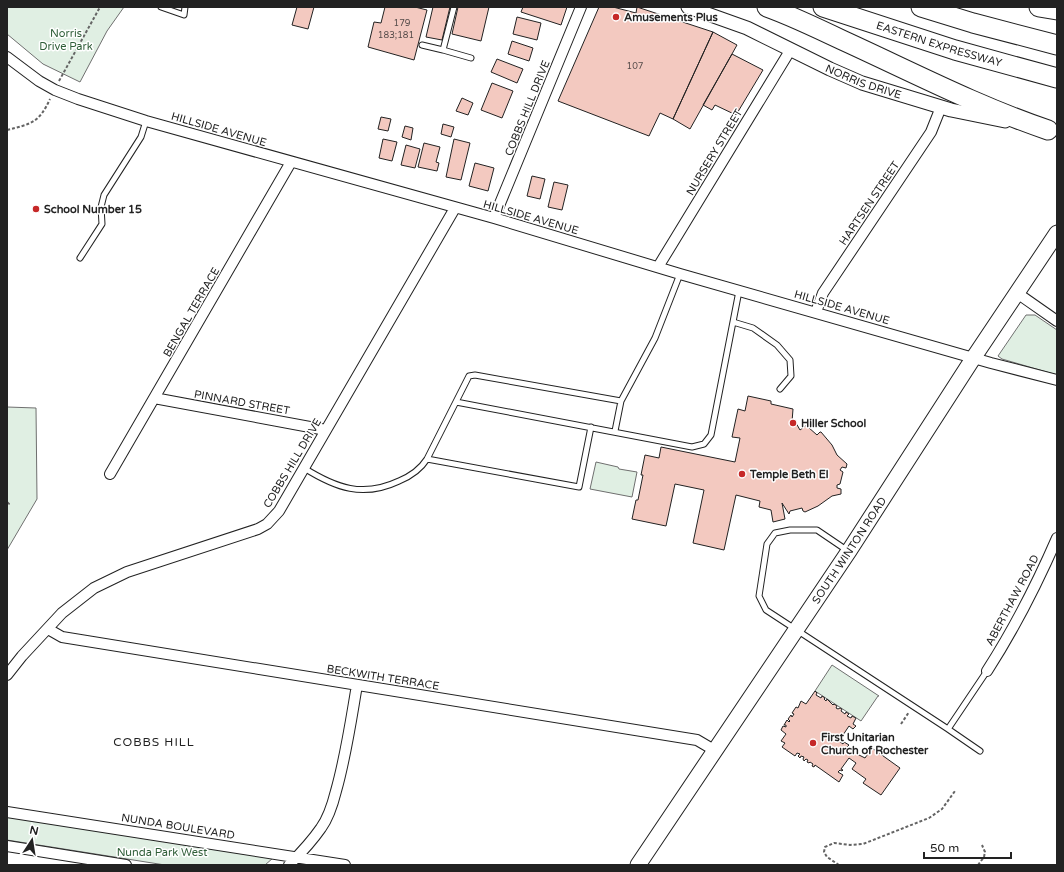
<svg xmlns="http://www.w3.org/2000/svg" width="1064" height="872" viewBox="0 0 1064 872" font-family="'Varela Round',sans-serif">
	<rect width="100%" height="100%" fill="#fff"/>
	<path fill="#e0efe3" stroke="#6f6f6f" d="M7,7H124L107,31L80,82L43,64L7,34Z
		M1026,315H1035L1057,330V375L1002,359L998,356Z
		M7,407L36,408L37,499L7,550Z
		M596,462L618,467L619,469L637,472L632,497L590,489Z
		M832,665L879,696H878L861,721L815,691Z
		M7,816L273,858L265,865H165L7,840Z"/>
	<path fill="#f3c9c0" stroke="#222" d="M297,7H314L308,29L292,25Z
		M385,7H415L427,10L414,60L368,47L374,22L381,23Z
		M433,7H450L442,40L426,37Z
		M458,7H489L481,41L452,34Z
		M523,7H567L561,25L521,12Z
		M599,7H613L636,13L637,7L713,32L673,119L660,113L649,136L558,101Z
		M517,17L541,23L537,40L513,34Z
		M713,32L737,45L690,129L673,119Z
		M512,41L533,48L529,61L508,54Z
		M732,54L763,70L736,115L715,105L712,110L703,105Z
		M497,59L523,69L517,83L491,72Z
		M492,83L513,91L502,118L481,110Z
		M462,98L473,103L468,115L456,111Z
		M381,117L391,119L388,131L378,129Z
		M443,124L454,127L451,137L441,134Z
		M405,126L413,128L411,140L402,137Z
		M383,139L397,142L392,161L379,158Z
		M454,139L470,143L461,180L446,177Z
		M424,143L440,147L436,162L439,163L437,171L418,167Z
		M406,145L420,149L415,168L401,165Z
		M475,163L494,168L488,191L469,186Z
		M532,176L545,179L540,199L527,196Z
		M554,182L568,185L562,210L548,207Z
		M748,396L771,401V404L793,409L792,422L796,423L800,430L808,424V427L817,435L820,432H821L832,445L837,455L847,464L846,468L842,467L840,470L843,472L840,484L837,485V488L841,489V494L832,496L818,506L805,512L803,511L802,508L790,511L789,514L782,503L785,519L773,522L771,510L759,507L760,501L736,495L724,550L693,543L704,490L675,484L666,526L632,519L636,500H638L643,475H641L645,455L659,458L661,447L735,462L740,438L732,437L738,409L745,411Z
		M815,691L817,693L816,695L821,698L822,696L825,698L824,699L826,701L827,699L833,705L834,704L837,706L836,708L838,709L840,708L842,709L841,711L845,714L846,712L849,714L847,716L851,718L852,716L856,718L853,724L856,726L853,729L849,726L839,741L843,744L844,742L849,745L847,747L854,751L855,749L859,752L857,754L865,758L872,748L900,768L881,795L863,783L866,779L852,769L856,763L849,758L841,769L843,770L842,771L840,770L838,772L843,775L839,782L815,765L814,767L812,766L813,764L810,762L809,763L807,762L808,760L806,759L804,761L803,759L804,757L801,756L800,758L798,756L800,754L797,753L795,756L782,747L785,743L781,741L786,734L781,730L783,726L786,727V725H784L787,720L789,722L790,721L788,719L791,715L792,717L794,714L792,713L796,707L798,708L801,701L806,704Z"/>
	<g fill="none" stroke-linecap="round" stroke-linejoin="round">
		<defs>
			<path id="service" d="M161,7L184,15L185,7
				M454,7L443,50L471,58
				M422,45L443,50
				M80,258L102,224L101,207L104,195L141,137L146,121
				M733,322L753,328L777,345L790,360L791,376L780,389
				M456,402L692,447L704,444L711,435L739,291
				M615,431L621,401L655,338L680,274
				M427,459L579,487L591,427
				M304,468C336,488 363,498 399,481C411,476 420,470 427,459L469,376L475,375L621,401
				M848,551L817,530H790L775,533L767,544L759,596L766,610L948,729L987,671
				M948,729L980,751"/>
			<path id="minor" d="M7,57L39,81L55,90L78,99L146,121L494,218L680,274L991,363L1057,380
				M494,218L581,7
				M658,267L791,49
				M1017,293L1057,321
				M816,312L823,293L931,132L941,107
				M154,398L326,430
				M110,474L291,162
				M48,629L62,637L697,740L714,750
				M987,671C1014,629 1037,584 1057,538
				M7,675L22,656L62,613L94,588L127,572L258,529L267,524L279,511L455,208
				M7,812L345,865
				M7,846L126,865
				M289,865C300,854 312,841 321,828C329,817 333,803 336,791C346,756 351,720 357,685"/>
			<g id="tertiary">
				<path id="s1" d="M688,7L747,28L830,69L862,83L951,110L1005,121"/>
			</g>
			<g id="secondary">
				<path id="s2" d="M638,865L849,551L974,357L1057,233"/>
			</g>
			<g id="motorway">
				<path d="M767,7C792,16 817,28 842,40C910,71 977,106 1048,130"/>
				<path id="s3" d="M823,7L955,50L1057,78"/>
				<path d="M921,7L973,23L1057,45"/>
				<path d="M1039,7L1057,10"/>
			</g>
		</defs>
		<use href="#service" stroke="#222" stroke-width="7"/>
		<use href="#minor" stroke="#222" stroke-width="12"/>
		<use href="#tertiary" stroke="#222" stroke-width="15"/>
		<use href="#secondary" stroke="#222" stroke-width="17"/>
		<use href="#motorway" stroke="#222" stroke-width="21"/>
		<path stroke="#646464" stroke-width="2" stroke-dasharray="3 2" stroke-linecap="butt" d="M59,81L100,7
			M7,130C31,124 39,123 50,99
			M7,502L9,504L7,506
			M901,724L909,712
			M839,865L827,857L824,852L825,847L834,843L850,845L863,844L929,818L942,809L955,791
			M978,865L984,857L985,852L982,845"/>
		<use href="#service" stroke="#fff" stroke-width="5"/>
		<use href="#minor" stroke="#fff" stroke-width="10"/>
		<use href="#tertiary" stroke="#fff" stroke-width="13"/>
		<use href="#secondary" stroke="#fff" stroke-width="15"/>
		<use href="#motorway" stroke="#fff" stroke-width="19"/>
	</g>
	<g fill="#c62828" stroke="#fff" stroke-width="1.5">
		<circle cx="616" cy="17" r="4"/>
		<circle cx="36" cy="209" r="4"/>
		<circle cx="793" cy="423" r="4"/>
		<circle cx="742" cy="474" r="4"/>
		<circle cx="813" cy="743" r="4"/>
	</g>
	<g text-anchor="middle" stroke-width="3" stroke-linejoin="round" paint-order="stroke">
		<g font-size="9" fill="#564c4a">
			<text x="402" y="26">179</text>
			<text x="396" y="38">183;181</text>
			<text x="635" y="69">107</text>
		</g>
		<g font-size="11" font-weight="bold" fill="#222" stroke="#fff" text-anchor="start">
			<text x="624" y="21">Amusements Plus</text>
			<text x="44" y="213">School Number 15</text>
			<text x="801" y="427">Hiller School</text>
			<text x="750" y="478">Temple Beth El</text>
			<text x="821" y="741">First Unitarian<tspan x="821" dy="13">Church of Rochester</tspan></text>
		</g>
		<g font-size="11" fill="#2f5e38" stroke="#fff">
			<text x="66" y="37">Norris<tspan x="66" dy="13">Drive Park</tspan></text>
			<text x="162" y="856">Nunda Park West</text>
		</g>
		<g font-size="11" fill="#222" stroke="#fff">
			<text dy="4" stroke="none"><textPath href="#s3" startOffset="122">EASTERN EXPRESSWAY</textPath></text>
			<text dy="4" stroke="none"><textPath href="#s1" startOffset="191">NORRIS DRIVE</textPath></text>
			<text transform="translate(527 108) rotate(-68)" y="4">COBBS HILL DRIVE</text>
			<text transform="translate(219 129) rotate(16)" y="4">HILLSIDE AVENUE</text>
			<text transform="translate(714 152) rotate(-59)" y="4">NURSERY STREET</text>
			<text transform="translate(869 203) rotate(-56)" y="4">HARTSEN STREET</text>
			<text transform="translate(531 217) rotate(16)" y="4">HILLSIDE AVENUE</text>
			<text transform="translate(842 307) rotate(16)" y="4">HILLSIDE AVENUE</text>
			<text transform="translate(191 312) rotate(-60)" y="4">BENGAL TERRACE</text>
			<text transform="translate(242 402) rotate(10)" y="4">PINNARD STREET</text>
			<text transform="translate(292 463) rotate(-59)" y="4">COBBS HILL DRIVE</text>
			<text dy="4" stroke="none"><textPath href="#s2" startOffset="379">SOUTH WINTON ROAD</textPath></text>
			<text transform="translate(1012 600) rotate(-62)" y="4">ABERTHAW ROAD</text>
			<text transform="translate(383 677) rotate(9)" y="4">BECKWITH TERRACE</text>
			<text transform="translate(178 826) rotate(9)" y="4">NUNDA BOULEVARD</text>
		</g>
		<g font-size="12" letter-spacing="1" fill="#222" stroke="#fff">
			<text x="154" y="746">COBBS HILL</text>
		</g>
	</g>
	<rect width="1064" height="872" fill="none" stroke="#222222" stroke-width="16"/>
	<g transform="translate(32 840) rotate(12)" stroke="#ffffff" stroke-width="3" paint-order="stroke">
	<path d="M0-3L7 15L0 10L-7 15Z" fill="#222222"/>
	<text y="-6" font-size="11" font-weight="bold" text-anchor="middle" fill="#222222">N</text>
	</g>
	<path d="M924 852v6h87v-6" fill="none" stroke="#222222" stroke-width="2"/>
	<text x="930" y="852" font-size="12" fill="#222222" stroke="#ffffff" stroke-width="3" paint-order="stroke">50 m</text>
</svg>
